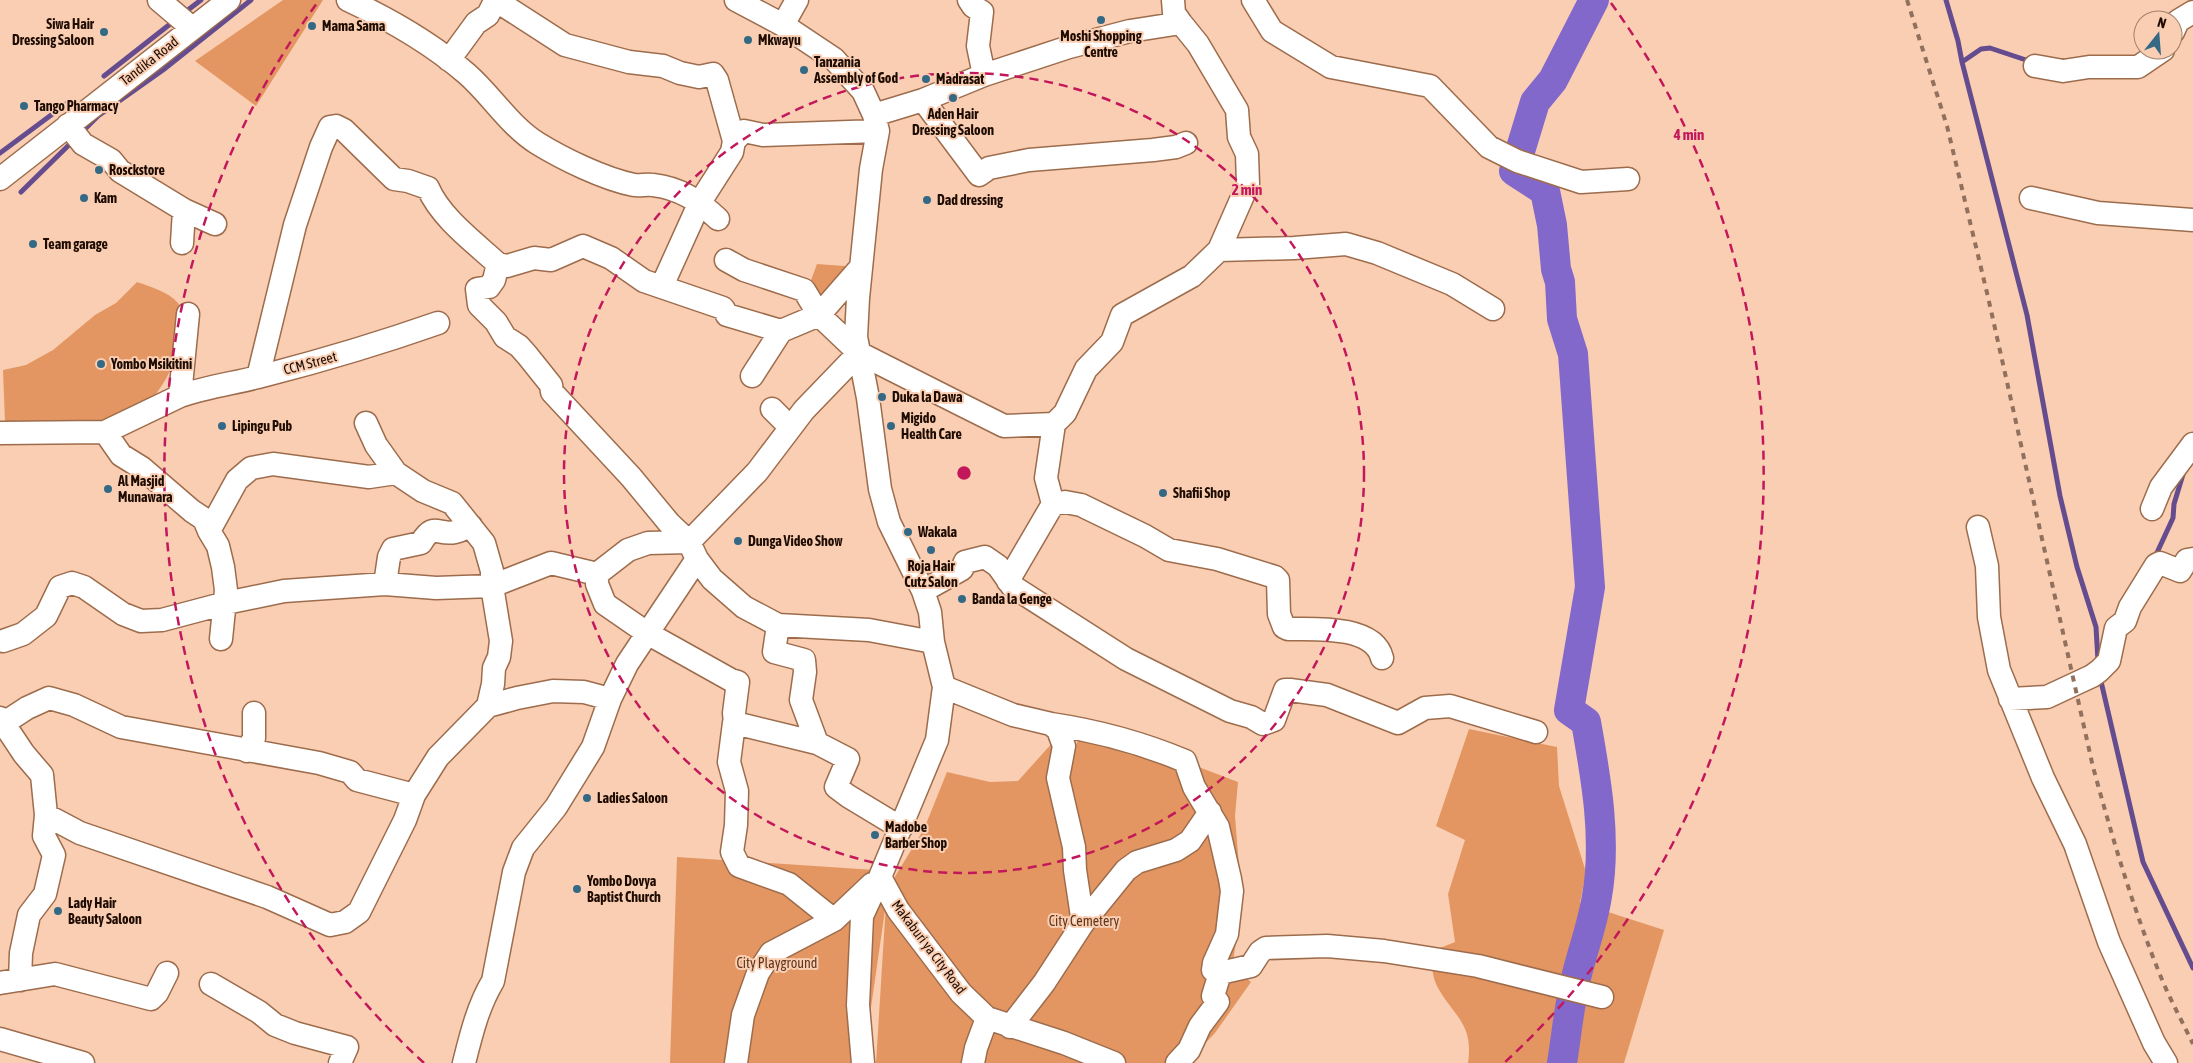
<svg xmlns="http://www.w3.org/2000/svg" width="2193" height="1063" viewBox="0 0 2193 1063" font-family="'Asap Condensed',sans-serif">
	<rect width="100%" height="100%" fill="#faceb3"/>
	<path fill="#e39662" d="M283,0H323L256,106L195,61Z
		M817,264L858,267L832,300L807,291Z
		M137,282C151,287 167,291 178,303C191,319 175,361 167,377C161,388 152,399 145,409L104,420L16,430L5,422L3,370L26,365L53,350L95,315L116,303Z
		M1469,729L1557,747L1559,786L1586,872L1580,903L1664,930L1624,1063H1468C1474,1023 1453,1016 1437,986C1432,977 1432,962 1430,952L1455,942L1448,894L1465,840L1436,826Z
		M1080,735L1162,753L1238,782L1235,816L1242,905L1232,967L1251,982L1215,1033L1193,1056L1191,1063H876L886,903L863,1063H670L677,857L890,871L888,888L924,829L947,772L990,782L1018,781L1054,741L1075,748Z"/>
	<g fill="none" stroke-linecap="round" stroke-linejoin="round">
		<path stroke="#654c8f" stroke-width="5" d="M1946,0L1958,41L1962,62L2027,315L2060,496L2077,567L2096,627L2098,661
			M184,13L201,0
			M1962,62L1981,49L1990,48L2032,62
			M104,76L174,21
			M82,132L98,116L163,70L251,0
			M0,153L70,101
			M21,192L74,140
			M2155,557L2173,518L2174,504L2184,471
			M2100,677L2143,862L2193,968"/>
		<path stroke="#8368cb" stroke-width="30" d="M1562,1063C1566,1039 1568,1015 1573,992C1579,959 1592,929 1597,896C1607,839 1596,778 1586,722L1569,710L1590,587L1573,354L1562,319L1560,282L1556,269L1552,225L1545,191L1514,171L1535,102L1553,80L1594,0"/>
		<defs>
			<path id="minor" d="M159,0L192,28
				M348,0C391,20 431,43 467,74C491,95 509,125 537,143C563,159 604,179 634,185C640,186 646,184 653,185C680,188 699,201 718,219
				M736,0L783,25L834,59L863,91L874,115L878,131L871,169L858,298L856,337L868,398L880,489L889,522L923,591L930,612L933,642L944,687L1013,715L1051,724L1058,730L1064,746L1058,778L1074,847L1075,870L1083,923
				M969,0L973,6L982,12L978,46L984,75
				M1173,0L1174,13L1181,23
				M1253,0L1272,31L1331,67L1430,86L1489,147L1517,161L1581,182L1628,179
				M783,25L797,0
				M2173,32L2178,21L2193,12
				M449,60L476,23L488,15L494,3L503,5L565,45L629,62L663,66L680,73L699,77L713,74L717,80L734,141
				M2035,66L2063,71L2089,67H2138L2163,50
				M923,100L979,175L989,168L1029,160L1153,150L1176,147L1186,143
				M68,125L83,144L111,160L120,171L184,210L182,243
				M0,179L229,0
				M2031,198L2098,213L2193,220
				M184,210L215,224
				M1219,250L1294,248L1346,244L1377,253L1452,284L1493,309
				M726,260L744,270L804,290L819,315L859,353L958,403L1004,426L1054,424L1065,413L1086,369L1112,342L1122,315L1192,276L1219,250L1248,184L1247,154L1239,137L1237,110L1198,44L1181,23L1130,31L1069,47L984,75L923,100L874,115
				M498,264L507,266L534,258L551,260L583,246L611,258L644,281L723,308L727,315L781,331
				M662,286L700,202L732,152L734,141L744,131L763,135L878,131
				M752,376L781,331L819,315L861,267
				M258,377L295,225L321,147L330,127L336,126L344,130L394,179L408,181L428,188C441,218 474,242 498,264L494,280L489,287L477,289L479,305L496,322L505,337L519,346L527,355L551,385L552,392L631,477L669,523L689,542
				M180,396C208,386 237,383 266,375C324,360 381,343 438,323
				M772,409L790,427
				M366,423L376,445L396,473L423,491L452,503L484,543L492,571V586L501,641L499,657L494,668L493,684L488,706
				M105,432L121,455L142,468L192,511L204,519L209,531L218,546L223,567L226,590L221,639
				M0,433L105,432L180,396L188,314
				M1053,504L1065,502L1081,505L1145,536L1169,550L1217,559L1275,577L1278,580L1279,614L1284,627L1288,629C1314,629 1374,625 1382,658
				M2152,509L2161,487L2193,444
				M1978,527L1987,566L1989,617L1999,670L2043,778L2075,844L2109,942L2154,1043L2166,1063
				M209,531L237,480L251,468L273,464L369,477L396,473
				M697,559L712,579L744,607L778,625L869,630L933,642
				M597,574V584L605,604L647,633L731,680L738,682L734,713L735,723L817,743
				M1008,581L1053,504L1046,478L1054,424
				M385,584L389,557L393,549L421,543C434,521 437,536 455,532C460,531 466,528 471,526
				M923,591L962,569L965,562L985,557L998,566L1012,586L1126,659L1230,711L1251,717L1263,724L1274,720L1285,690H1290L1327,695L1398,723L1425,708L1450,706L1536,732
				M778,625L774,652L804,660L805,672L801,700L817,743L848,759L836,787L848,796L901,828
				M3,641L23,634L46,616L60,587L72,583L84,587L123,614L141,621L162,620L226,603L284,591L385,584L436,588L492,586L551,563L597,574L628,550L648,543L689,542
				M2010,699L2047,697L2092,676L2099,671L2109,661L2116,628L2125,621L2130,607L2156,565L2160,563L2180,571L2187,560L2193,559
				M0,718L24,754L42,775L46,815L44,836L54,855L45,894L29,915L21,953L20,980
				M4,723L27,708L49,698L74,705L121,727L319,763L350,772L357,780L414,795
				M734,723L729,762L737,791L736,825L732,852L739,866L789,884L834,920
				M1051,724C1098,731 1142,743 1185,761L1194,787L1218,827L1230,879L1232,891L1227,934L1214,963L1213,970H1218L1220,973L1251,966L1260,952L1266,948L1327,946L1384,951L1478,966L1602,997
				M247,751L254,738V713
				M46,815L80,833L267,897L330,925L345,922L359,912L405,820L414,795L438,757L488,706L517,698L553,691L584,692L610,699
				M880,877L898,910L961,993L987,1018L1064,1043L1114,1063
				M0,983L55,974L151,999L157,993L167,973
				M211,984L259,1012L275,1025L295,1033L347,1047L340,1063
				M1010,1027L1044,983L1083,923L1126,870L1137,862L1176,850L1190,841L1210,812
				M0,1039L83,1063
				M464,1063C471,1035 478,1006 493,981L514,872L523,848L556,807L593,747L610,699L627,664L697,559L689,542L757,472L804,410L859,353
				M736,1063L743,1015L758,973L771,953L834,920L872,884
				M863,1063L858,1005L862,916L880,877L937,740L944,687
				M973,1063L976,1048L987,1018
				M1177,1063L1189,1050L1200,1026L1218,1002L1213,996L1220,973"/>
		</defs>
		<use href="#minor" stroke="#9d6c4c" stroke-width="25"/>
		<use href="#minor" stroke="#fff" stroke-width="22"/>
		<path stroke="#91715e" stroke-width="4" stroke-dasharray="6 6" stroke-linecap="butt" d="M1907,0L1947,126L1988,297L2093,767C2113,840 2134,912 2163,982C2172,1003 2183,1023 2193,1044"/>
	</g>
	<g fill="none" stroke="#c2185b" stroke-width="2.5" stroke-dasharray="9 6">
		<circle cx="964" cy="473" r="400"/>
		<path d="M424 1063A800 800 0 0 1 317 3M1611 3A800 800 0 0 1 1504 1063"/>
	</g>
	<g fill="#346985" stroke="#faceb3" stroke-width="2">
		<circle cx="1101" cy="20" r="5"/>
		<circle cx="312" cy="26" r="5"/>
		<circle cx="104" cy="32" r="5"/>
		<circle cx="748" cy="40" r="5"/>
		<circle cx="804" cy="70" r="5"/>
		<circle cx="926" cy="79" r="5"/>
		<circle cx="953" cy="98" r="5"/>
		<circle cx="24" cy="106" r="5"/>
		<circle cx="99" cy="170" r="5"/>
		<circle cx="84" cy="198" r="5"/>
		<circle cx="927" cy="200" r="5"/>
		<circle cx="33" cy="244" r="5"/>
		<circle cx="101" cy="364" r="5"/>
		<circle cx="882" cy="397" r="5"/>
		<circle cx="222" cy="426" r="5"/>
		<circle cx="891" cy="426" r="5"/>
		<circle cx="108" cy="489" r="5"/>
		<circle cx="1163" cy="493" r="5"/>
		<circle cx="908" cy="532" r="5"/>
		<circle cx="738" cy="541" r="5"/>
		<circle cx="931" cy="550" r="5"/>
		<circle cx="962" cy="599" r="5"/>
		<circle cx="587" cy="798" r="5"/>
		<circle cx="875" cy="835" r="5"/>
		<circle cx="577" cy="889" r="5"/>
		<circle cx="58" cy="911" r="5"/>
	</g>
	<g text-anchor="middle" stroke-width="4" stroke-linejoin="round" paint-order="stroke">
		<g font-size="14" font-weight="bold" fill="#1e0c02" stroke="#faceb3" text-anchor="start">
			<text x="94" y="29" text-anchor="end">Siwa Hair<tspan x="94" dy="16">Dressing Saloon</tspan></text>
			<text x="322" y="31">Mama Sama</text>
			<text x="1101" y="41" text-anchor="middle">Moshi Shopping<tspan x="1101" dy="16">Centre</tspan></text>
			<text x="758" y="45">Mkwayu</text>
			<text x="814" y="67">Tanzania<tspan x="814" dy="16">Assembly of God</tspan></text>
			<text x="936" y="84">Madrasat</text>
			<text x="34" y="111">Tango Pharmacy</text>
			<text x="953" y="119" text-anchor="middle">Aden Hair<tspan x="953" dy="16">Dressing Saloon</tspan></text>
			<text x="109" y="175">Rosckstore</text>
			<text x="94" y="203">Kam</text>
			<text x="937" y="205">Dad dressing</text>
			<text x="43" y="249">Team garage</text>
			<text x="111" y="369">Yombo Msikitini</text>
			<text x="892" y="402">Duka la Dawa</text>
			<text x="901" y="423">Migido<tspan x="901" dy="16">Health Care</tspan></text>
			<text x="232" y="431">Lipingu Pub</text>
			<text x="118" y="486">Al Masjid<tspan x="118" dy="16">Munawara</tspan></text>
			<text x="1173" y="498">Shafii Shop</text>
			<text x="918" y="537">Wakala</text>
			<text x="748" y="546">Dunga Video Show</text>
			<text x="931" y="571" text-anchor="middle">Roja Hair<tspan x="931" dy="16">Cutz Salon</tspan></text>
			<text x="972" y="604">Banda la Genge</text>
			<text x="597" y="803">Ladies Saloon</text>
			<text x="885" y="832">Madobe<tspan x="885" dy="16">Barber Shop</tspan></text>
			<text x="587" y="886">Yombo Dovya<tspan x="587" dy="16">Baptist Church</tspan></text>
			<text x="68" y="908">Lady Hair<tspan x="68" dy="16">Beauty Saloon</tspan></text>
		</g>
		<g font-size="14" fill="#1e0c02" stroke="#faceb3">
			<text transform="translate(149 61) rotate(-38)" y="5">Tandika Road</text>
			<text transform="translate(310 363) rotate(-15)" y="5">CCM Street</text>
			<text transform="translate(929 947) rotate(53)" y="5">Makaburi ya City Road</text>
		</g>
		<g font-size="14" fill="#5f361a" stroke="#faceb3">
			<text x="1084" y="926">City Cemetery</text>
			<text x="777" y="968">City Playground</text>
		</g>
	</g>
	<circle cx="964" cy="473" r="8" fill="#c2185b" stroke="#faceb3" stroke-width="2.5"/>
	<g font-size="15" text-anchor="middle" font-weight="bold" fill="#c2185b" stroke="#faceb3" stroke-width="4" stroke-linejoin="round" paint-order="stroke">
		<text x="1689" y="140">4 min</text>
		<text x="1247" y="195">2 min</text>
	</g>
	<g transform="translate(2158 35) rotate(17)"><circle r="24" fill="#faceb3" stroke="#a2806c"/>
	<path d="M0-4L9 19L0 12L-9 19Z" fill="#346985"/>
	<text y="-8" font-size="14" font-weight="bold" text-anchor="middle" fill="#1e0c02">N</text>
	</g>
</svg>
